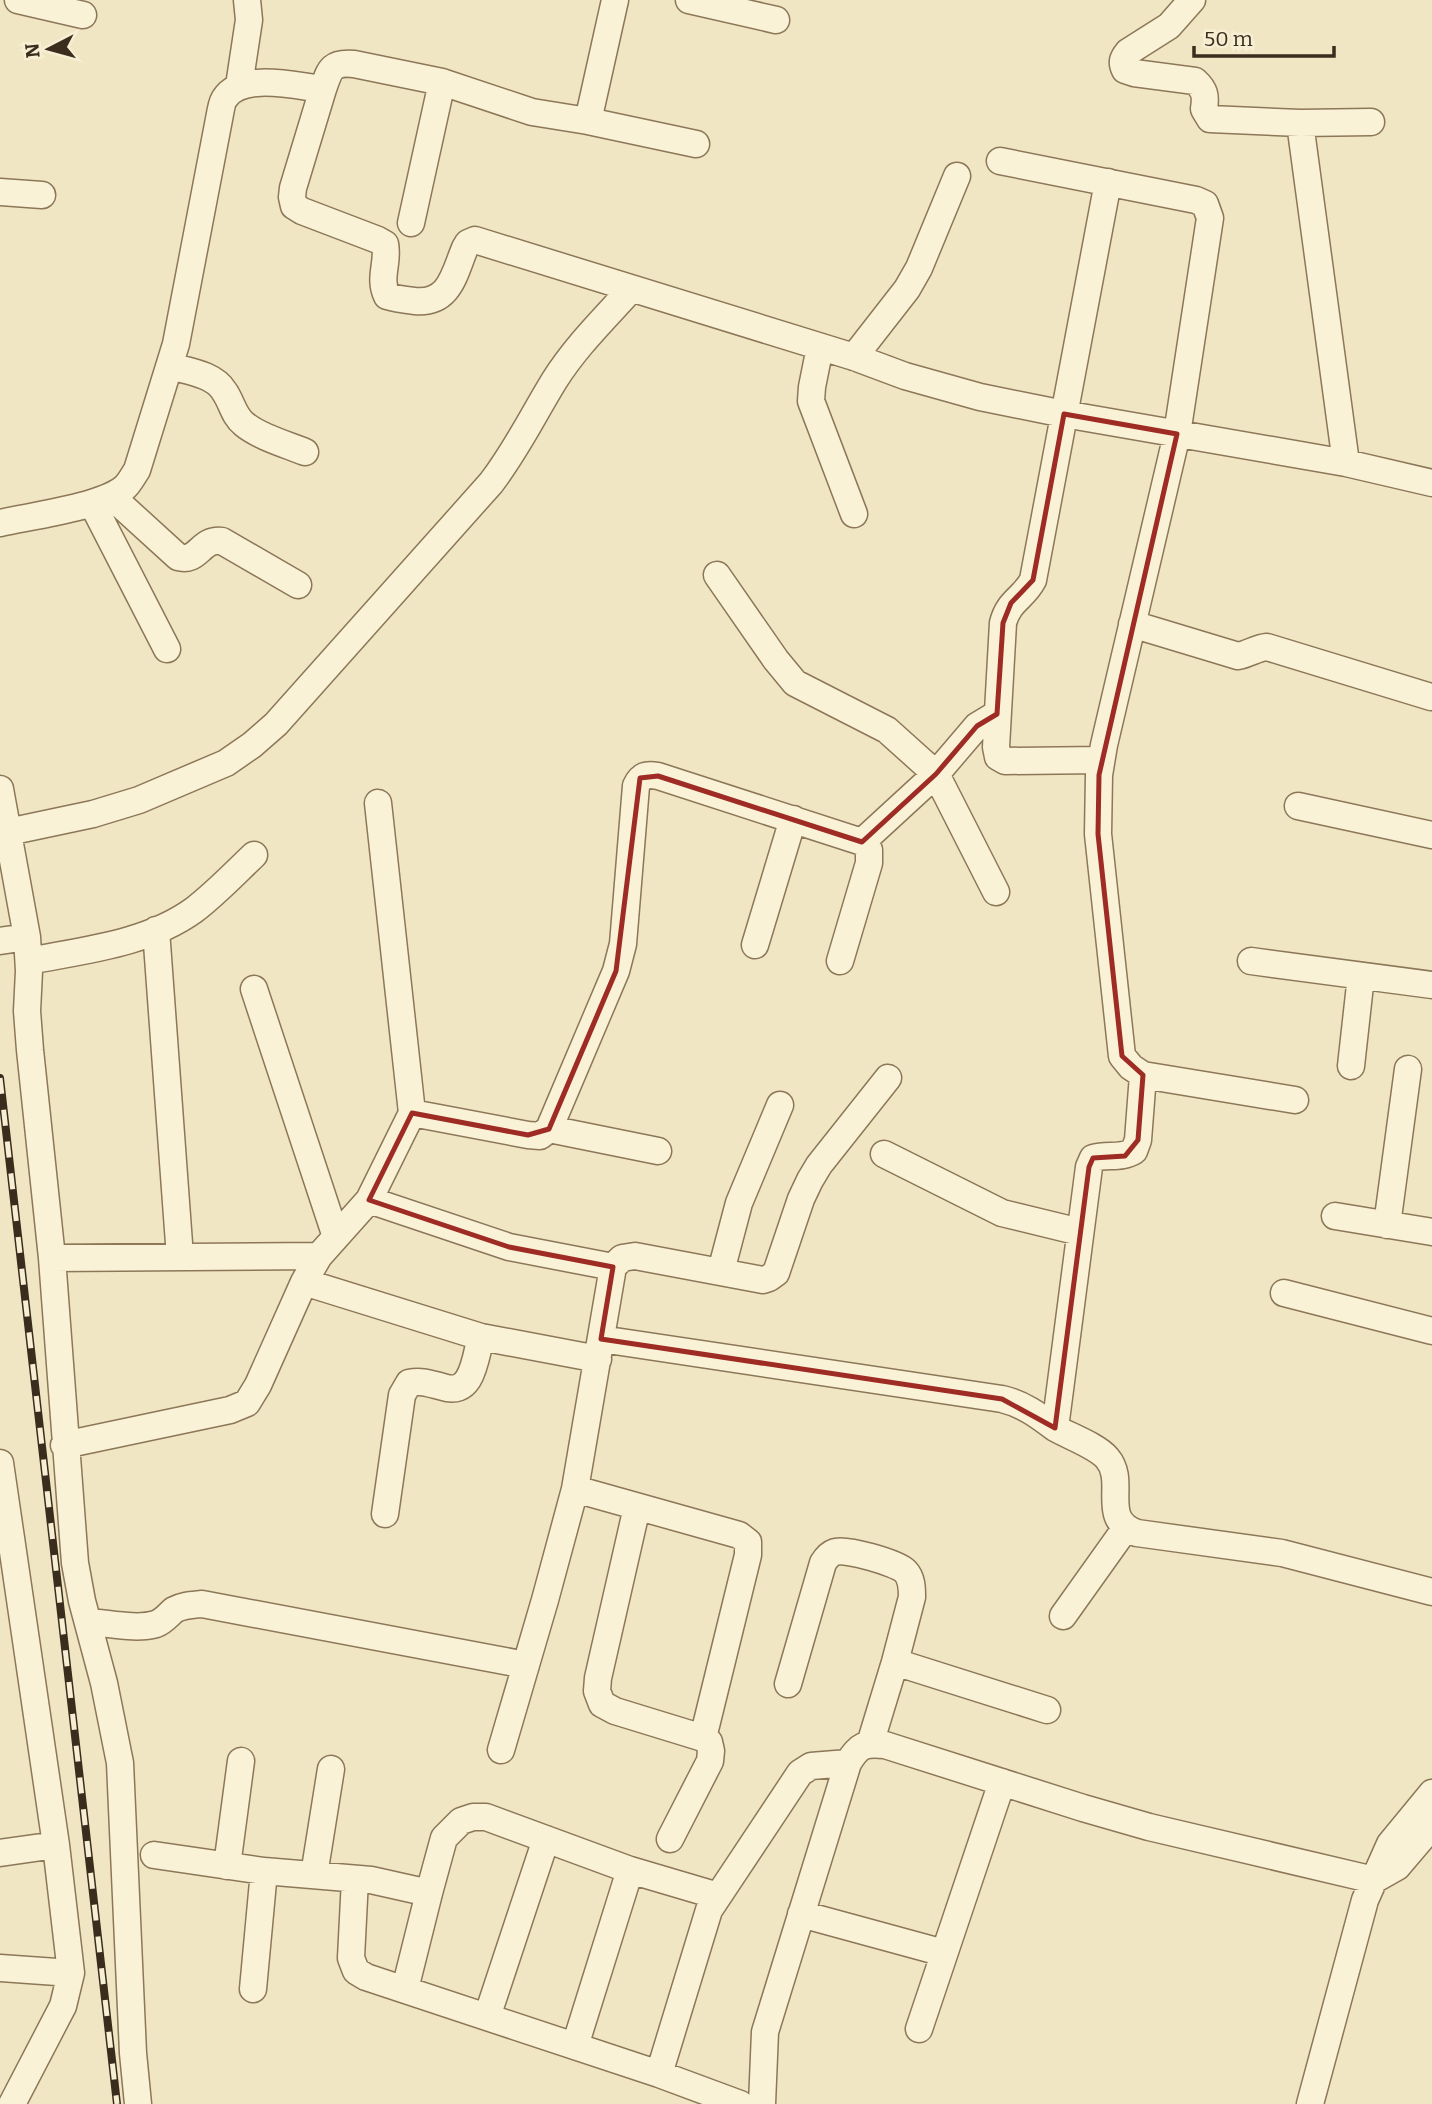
<svg xmlns="http://www.w3.org/2000/svg" width="1432" height="2104" viewBox="0 0 1432 2104" font-family="Bitter,serif">
	<rect width="100%" height="100%" fill="#f0e6c3"/>
	<g fill="none" stroke-linecap="round" stroke-linejoin="round">
		<defs>
			<path id="minor" d="M18,0L83,15
				M689,0L776,20
				M1192,0L1169,26L1128,52C1123,58 1121,62 1125,70L1134,73L1195,81C1205,90 1206,96 1204,109L1210,119L1300,123L1371,122
				M239,86L249,20L247,0
				M323,89L293,188L292,197L294,206L302,211L378,240L385,244C389,262 378,278 387,296C396,299 406,300 415,301C450,304 454,274 465,248L468,243L475,240L854,357L905,376L980,397L1064,414L1346,463L1432,483
				M588,121L696,144
				M1300,123L1346,463
				M1000,161L1196,200L1205,204L1210,218L1177,434L1104,745L1099,775L1098,834L1122,1056L1131,1067L1143,1075L1295,1100
				M0,192L42,195
				M411,223L442,82
				M820,347L812,387L811,401L854,514
				M854,357L907,289L919,268L957,176
				M170,366C187,371 214,374 224,391C232,402 233,415 244,424C260,437 285,444 305,452
				M111,496L178,557C199,563 200,538 222,541L298,585
				M92,503L167,649
				M0,523C31,516 101,507 124,488C129,484 133,476 137,470L176,344L220,114C221,109 222,101 225,98C242,72 296,86 323,89C330,69 331,62 354,64L442,82L532,112L588,121L615,0
				M717,575L776,660L795,683L887,730L936,774L996,892
				M1132,624L1238,656C1249,654 1256,648 1267,647L1431,697
				M1101,760L1005,761L998,757L996,747L1003,623C1009,600 1023,599 1033,580L1108,182
				M0,789L27,937L29,971L27,1011L30,1050L52,1258L75,1563L82,1601L104,1683L120,1763L133,2053L138,2104
				M1298,806L1432,835
				M8,832L93,814L139,800L226,763L252,745L276,724L491,483C517,449 532,417 554,381C575,347 605,318 631,289
				M156,930L180,1257
				M0,941L27,937
				M755,945L793,819
				M29,961C84,950 147,944 194,910C215,894 235,873 254,855
				M840,961L869,863V850L862,842
				M1251,961L1432,985
				M254,989L336,1237
				M1351,1066L1361,976
				M412,1113L528,1135L540,1136L549,1129L616,971L623,944L636,786C641,775 646,774 658,776L862,842L936,774L977,726L997,714
				M549,1129L658,1151
				M884,1154L1002,1213L1080,1232
				M369,1200L509,1247L613,1267
				M1335,1216L1432,1232
				M1387,1225L1408,1069
				M52,1258L319,1256
				M721,1271L739,1203L780,1105
				M304,1282L481,1337L598,1359
				M1284,1293L1432,1331
				M601,1339L1002,1399C1023,1404 1038,1415 1055,1428L1089,1167L1093,1158C1108,1154 1121,1159 1134,1151L1138,1140L1143,1075
				M1055,1428C1069,1436 1097,1446 1107,1458C1128,1482 1098,1519 1137,1533L1282,1553L1432,1592
				M64,1445L230,1410L247,1403L258,1385L304,1282L319,1256L369,1200L412,1113L378,803
				M0,1463L56,1845L71,1973L63,2006L12,2104
				M575,1489L739,1535L748,1542V1555L703,1738
				M637,1507L598,1678L597,1691L602,1704L615,1711L703,1738L709,1742L711,1751L710,1761L670,1839
				M385,1514L402,1395L409,1383C422,1380 431,1384 443,1387C473,1397 475,1358 481,1337
				M1063,1616L1125,1529
				M88,1622C108,1623 136,1630 156,1624C164,1621 168,1615 174,1610C183,1605 192,1605 202,1604L526,1665
				M788,1684L823,1563C826,1558 829,1554 835,1552C845,1548 897,1563 905,1571C912,1578 912,1588 912,1597L895,1662
				M870,1744L895,1662L1047,1710
				M501,1750L545,1600L575,1489L613,1267L622,1258L635,1256L763,1280L769,1278L776,1273L801,1199L810,1180L819,1165L888,1078
				M848,1763C859,1745 864,1743 885,1745L1083,1808L1149,1827L1374,1880L1397,1867L1432,1826
				M0,1853L56,1845
				M154,1855L264,1871L371,1880L429,1893L444,1838L461,1821L473,1817H486L630,1870L718,1896
				M227,1866L241,1761
				M314,1875L331,1769
				M355,1879L351,1958L356,1971L366,1977L659,2074L740,2104
				M801,1914L944,1953
				M0,1968L71,1973
				M253,1989L264,1871
				M405,1989L429,1893
				M487,2017L546,1839
				M919,2029L1002,1782
				M575,2046L630,1870
				M659,2074L709,1910L800,1773L811,1766L848,1763L765,2032L762,2104
				M1310,2104L1365,1900L1390,1844L1432,1793"/>
		</defs>
		<use href="#minor" stroke="#8c7758" stroke-width="29"/>
		<use href="#minor" stroke="#faf2d7" stroke-width="26"/>
		<defs>
			<path id="rail" d="M0,1078L117,2104"/>
		</defs>
		<use href="#rail" stroke="#3b2d1d" stroke-width="8"/>
		<use href="#rail" stroke="#f7efd3" stroke-width="5" stroke-dasharray="16" stroke-linecap="butt"/>
	</g>
	<path fill="none" stroke="#9e2c25" stroke-width="5" stroke-linejoin="round" d="M1064,414L1177,434L1099,775L1098,834L1122,1056L1143,1075L1138,1140L1125,1156L1093,1158L1089,1167L1055,1428L1002,1399L601,1339L613,1267L509,1247L369,1200L412,1113L528,1135L549,1129L616,971L640,778L658,776L862,842L936,774L977,726L997,714L1003,623L1011,603L1033,580Z"/>
	<g transform="translate(49 49) rotate(264)" stroke="#f7efd3" stroke-width="5" paint-order="stroke">
	<path d="M0-5L12 26L0 18L-12 26Z" fill="#3b2d1d"/>
	<text y="-10" font-size="19" font-weight="bold" text-anchor="middle" fill="#3b2d1d">N</text>
	</g>
	<path d="M1194 46v10h140v-10" fill="none" stroke="#3b2d1d" stroke-width="3.5"/>
	<text x="1204" y="46" font-size="21" fill="#3b2d1d" stroke="#f7efd3" stroke-width="5" paint-order="stroke">50 m</text>
</svg>
